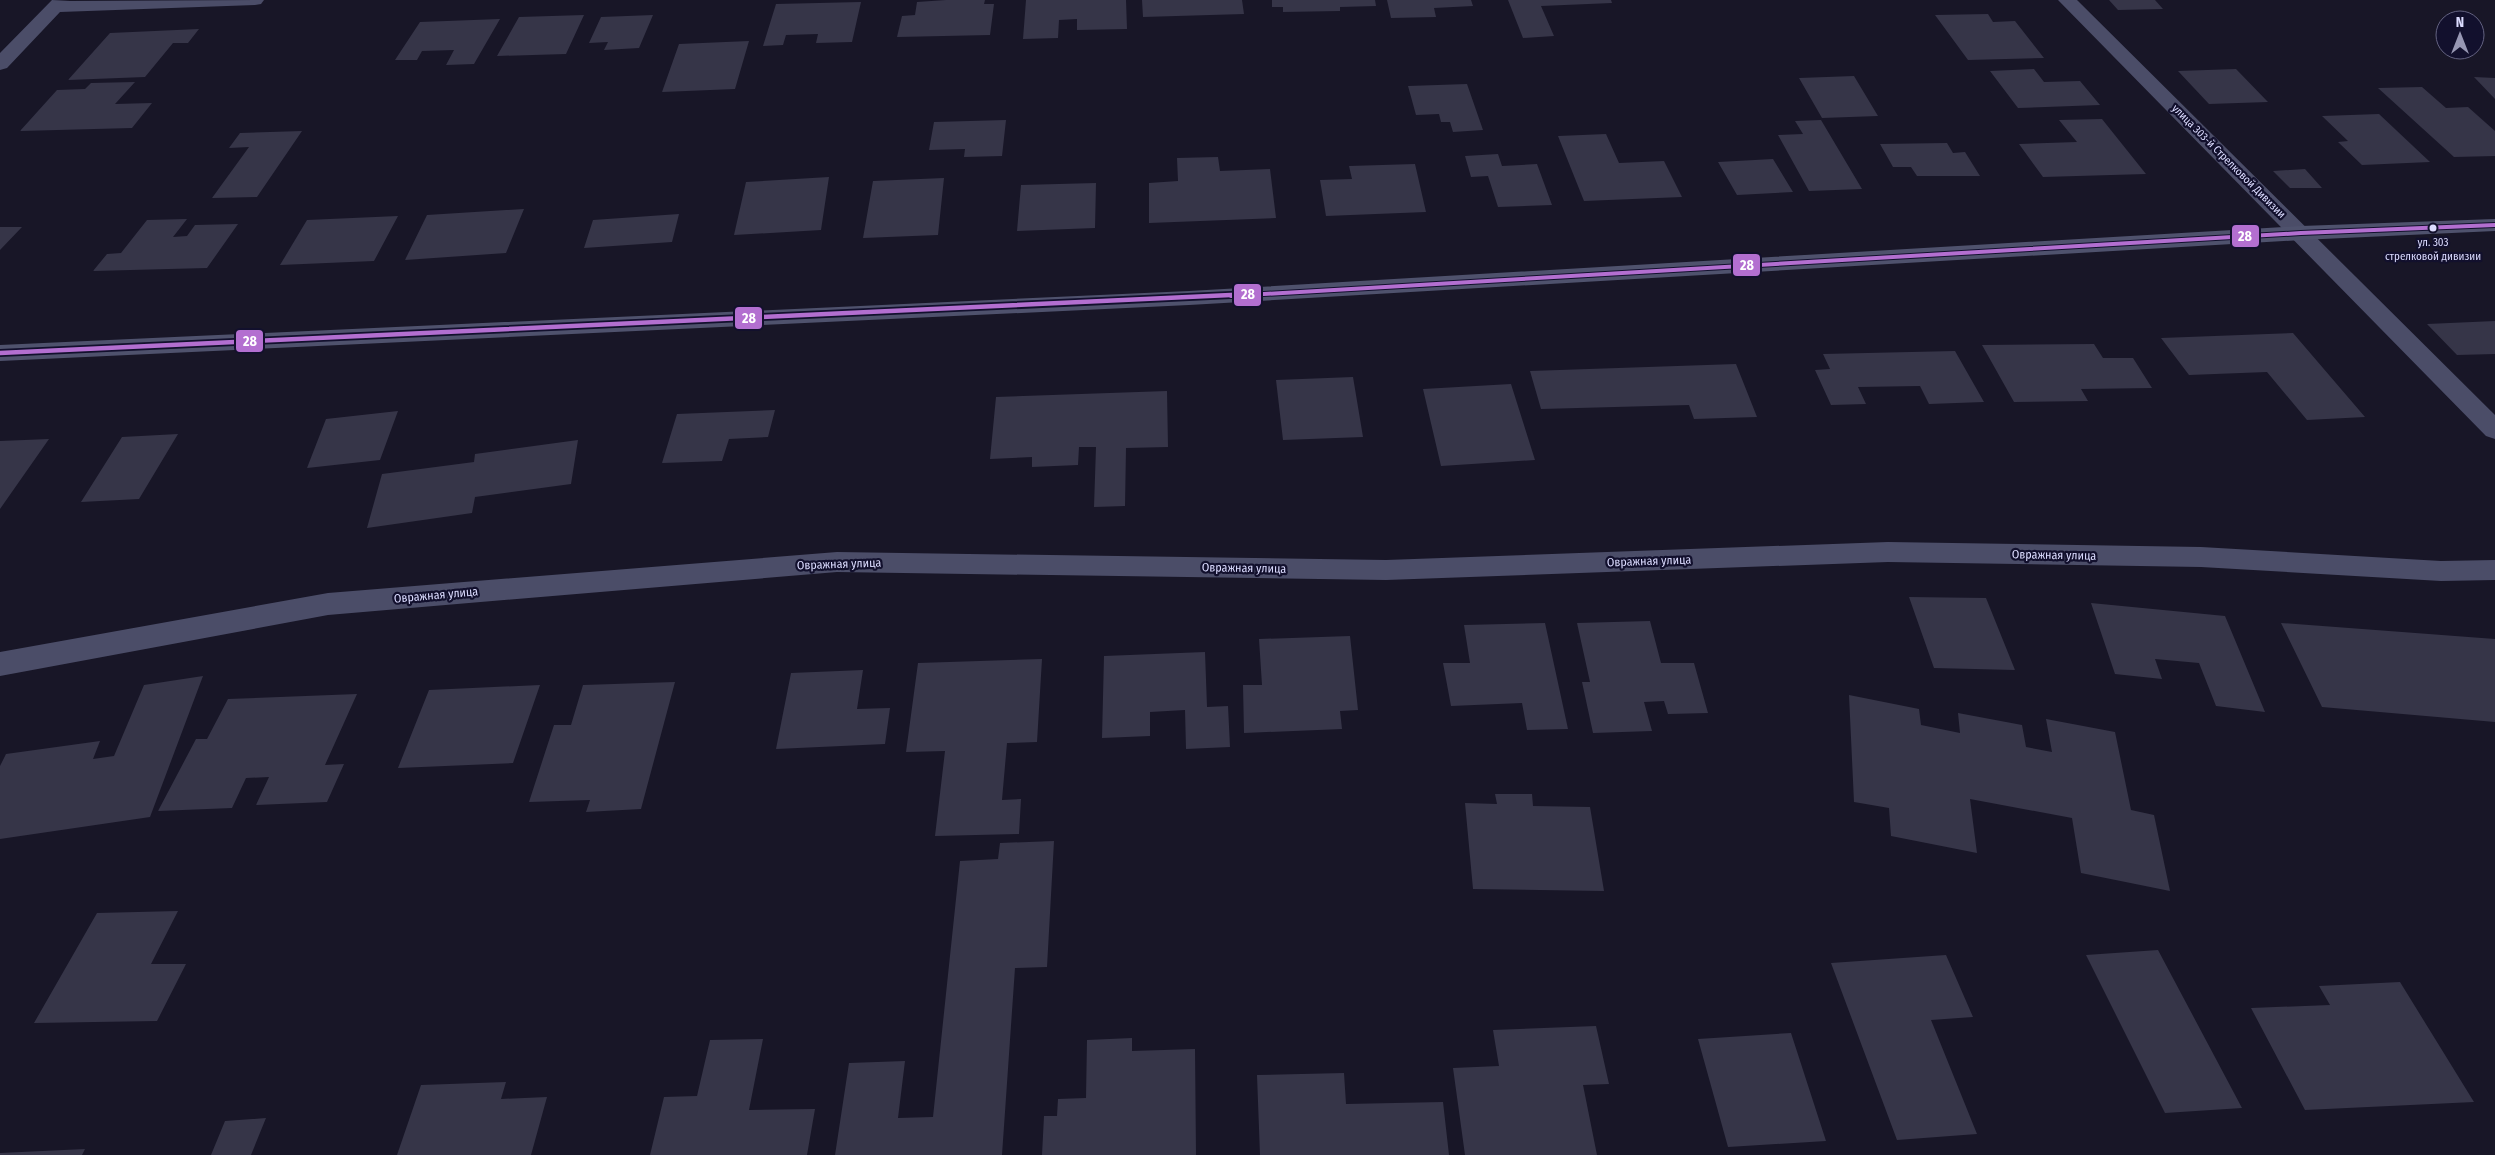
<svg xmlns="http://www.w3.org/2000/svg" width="2495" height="1155" viewBox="0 0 2495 1155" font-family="'Fira Sans Condensed',sans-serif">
	<rect width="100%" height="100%" fill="#181627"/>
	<path fill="#363548" d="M946,0H985L984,4H994L990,35L897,37L902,16L915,15L917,2Z
		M1026,0H1126L1127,29L1077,30V19L1059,20L1058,38L1023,39Z
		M1142,0H1242L1244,14L1143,17Z
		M1272,0H1375L1376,6L1340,7V11L1283,12V7H1272Z
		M1387,0H1471L1473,6L1434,8L1436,17L1391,18Z
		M1508,0H1611L1612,3L1541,6L1554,36L1523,38Z
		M2109,0H2155L2163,9L2118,10Z
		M861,2L852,42L816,43L818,34L786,35L783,45L763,46L776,4Z
		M1988,14L1993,22L2015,21L2044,58L1968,60L1935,15Z
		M584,15L566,54L497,56L519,17Z
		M653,15L639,48L604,50L608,42L589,43L601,17Z
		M500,19L474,64L446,65L454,50L422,51L417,60H395L420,22Z
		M199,29L188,43H173L145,77L68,80L110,33Z
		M749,41L735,89L662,92L679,44Z
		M2034,69L2044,82L2080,81L2100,105L2018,108L1990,71Z
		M2236,69L2268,102L2209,104L2178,71Z
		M1854,76L1878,116L1822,118L1799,78Z
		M2474,77L2495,78V99Z
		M135,82L115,104L152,103L132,128L20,131L57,90L85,89L91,83Z
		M1467,84L1483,130L1453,132L1450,122H1441L1439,114L1416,115L1408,86Z
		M2422,87L2446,108L2468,107L2495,131V156L2454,157L2378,88Z
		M2379,114L2430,162L2362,165L2338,142L2348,141L2322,116Z
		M2102,119L2146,174L2043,177L2019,144L2077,142L2059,120Z
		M1006,120L1002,156L964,157L965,149L929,150L934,122Z
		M1821,120L1862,189L1809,191L1778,135L1803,134L1795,121Z
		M302,131L257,197L212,198L249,147L229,148L240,133Z
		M1606,134L1619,163L1664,161L1682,197L1584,201L1558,136Z
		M1947,143L1953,153L1965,152L1980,176H1917L1911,167H1893L1880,144Z
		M1498,154L1502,166L1537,164L1552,205L1498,207L1488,176L1471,177L1465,156Z
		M1218,157L1220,171L1270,169L1276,218L1149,223V183L1178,181L1177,158Z
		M1773,159L1793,192L1737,195L1718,162Z
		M1415,164L1426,212L1326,216L1320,180L1352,179L1349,166Z
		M2305,169L2322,188H2290L2273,171Z
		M829,177L821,230L734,235L746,182Z
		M944,178L938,235L863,238L873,181Z
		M1096,183L1095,228L1017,231L1021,185Z
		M524,209L506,253L405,260L427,215Z
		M679,214L672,242L584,248L593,220Z
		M398,216L374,261L280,265L307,220Z
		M187,219L173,237L187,236L195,225L238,224L207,268L93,271L107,254L121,253L147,220Z
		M0,227H22L0,250Z
		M2495,321V354L2457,355L2427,324Z
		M2293,333L2365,417L2307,420L2267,372L2189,375L2161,338Z
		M2094,344L2103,358H2133L2152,388L2081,389L2088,401L2014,402L1982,345Z
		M1955,351L1984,402L1929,404L1920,386L1858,387L1866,404L1831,405L1815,370L1830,369L1823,354Z
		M1736,364L1757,417L1694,419L1689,405L1541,409L1530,371Z
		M1353,377L1363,437L1283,440L1276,380Z
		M1511,384L1535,460L1441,466L1423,389Z
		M1167,391L1168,447L1126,448L1125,506L1094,507L1096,447H1079L1078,465L1032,467V457L990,459L996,397Z
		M775,410L768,437L729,439L722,461L662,463L677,414Z
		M398,411L380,460L307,468L326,419Z
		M178,434L139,499L81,502L122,437Z
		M49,439L0,509V441Z
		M578,440L571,484L475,497L472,513L367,528L382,474L474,462L475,454Z
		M1909,597L1986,598L2015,670L1934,668Z
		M2091,603L2225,616L2265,712L2216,706L2199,663L2155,659L2162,679L2115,674Z
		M1650,621L1661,663H1694L1708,713L1668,714L1664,701L1644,702L1652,731L1593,733L1582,682H1590L1577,623Z
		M1545,623L1568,729L1527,730L1522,703L1451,706L1443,663H1470L1464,625Z
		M2281,623L2495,639V722L2322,707Z
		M1350,636L1358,710L1340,711L1342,729L1244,733L1243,685H1262L1259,639Z
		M1205,652L1207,707L1228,706L1230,747L1186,749L1185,710L1150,712V736L1102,738L1104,656Z
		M1042,659L1037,742L1007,743L1002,800L1021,799L1019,834L935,836L945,751L906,752L918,663Z
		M863,670L857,709L890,708L885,744L776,749L791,673Z
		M203,676L150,817L0,839V766L6,754L100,741L93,759L114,756L144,685Z
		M675,682L641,809L586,812L590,800L529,802L554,725H571L583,685Z
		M540,685L513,763L398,768L429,690Z
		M357,694L325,765L344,764L327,802L256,805L269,777L246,778L232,808L158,811L196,739H207L228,699Z
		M1849,695L1919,709L1921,725L1960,733L1958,713L2022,725L2026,747L2052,752L2046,719L2115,732L2131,810L2154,815L2170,891L2081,873L2072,818L1970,799L1977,853L1891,836L1889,808L1854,802Z
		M1495,794H1532L1533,806L1590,807L1604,891L1473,889L1465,803L1497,804Z
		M1054,841L1047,967L1015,968L1002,1155H835L849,1063L905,1061L898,1118L933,1117L960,861L998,859L1000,843Z
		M178,911L151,964H186L157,1021L34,1023L97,913Z
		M2158,950L2242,1108L2165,1113L2086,955Z
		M1946,955L1973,1017L1931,1020L1977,1134L1897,1140L1831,963Z
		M2400,982L2474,1102L2305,1110L2251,1008L2330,1005L2319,986Z
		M1596,1026L1609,1084L1583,1085L1597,1155H1465L1453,1068L1499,1066L1493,1030Z
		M1791,1033L1826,1141L1728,1147L1698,1039Z
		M1132,1038V1051L1195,1049L1196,1155H1042L1044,1116H1057L1058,1099L1086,1098L1087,1040Z
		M763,1039L749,1110L815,1109L807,1155H650L664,1097L697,1096L710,1040Z
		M1344,1073L1346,1104L1443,1102L1449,1155H1260L1257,1075Z
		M506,1082L501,1099L547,1097L531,1155H397L421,1085Z
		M266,1118L251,1155H211L225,1121Z
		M85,1149L82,1155H0V1153Z"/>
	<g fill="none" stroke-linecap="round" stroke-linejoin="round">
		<path fill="#4b4d68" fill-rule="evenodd" d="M52,0L70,1L264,0L261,4L255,5L60,12L7,68L0,70V53Z
			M2058,0H2077L2495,415V439L2486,436Z
			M1888,542L2201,547L2441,561L2495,560V580L2441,581L2201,567L1888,562L1386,580L837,572L328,615L0,676V652L328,593L837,552L1386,560Z"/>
		<path fill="#4f526d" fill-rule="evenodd" d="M2495,219V231L2301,240L1189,305L0,361V345L1189,291L2301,226Z"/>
		<defs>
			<path id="bus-1-far1" d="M1231,296L2301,233L2495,225"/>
			<path id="bus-1" d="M0,353L1252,294"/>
		</defs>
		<use href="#bus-1-far1" stroke="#12102d" stroke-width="6"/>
		<use href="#bus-1" stroke="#12102d" stroke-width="8"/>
		<use href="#bus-1-far1" stroke="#b36fd0" stroke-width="4"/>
		<use href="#bus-1" stroke="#b36fd0" stroke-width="4.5"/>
	</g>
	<circle fill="#dcdcff" stroke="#12102d" stroke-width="2" cx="2433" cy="228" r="4.5"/>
	<g text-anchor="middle" stroke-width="4.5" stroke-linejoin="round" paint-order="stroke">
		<g font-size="11" fill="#dcdcff" stroke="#12102d">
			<text transform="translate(2229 161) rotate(45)" y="4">улица 303-й Стрелковой Дивизии</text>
		</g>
		<g font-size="11" fill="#dcdcff" stroke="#12102d">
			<text x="2433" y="246">ул. 303<tspan x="2433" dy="14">стрелковой дивизии</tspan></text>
		</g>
		<g font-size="12" fill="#dcdcff" stroke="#12102d">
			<text transform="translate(2054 555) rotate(1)" y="4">Овражная улица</text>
			<text transform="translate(1649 561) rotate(-2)" y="4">Овражная улица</text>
			<text transform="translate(839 564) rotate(-2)" y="4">Овражная улица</text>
			<text transform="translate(1244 568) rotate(1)" y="4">Овражная улица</text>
			<text transform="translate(436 595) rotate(-5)" y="4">Овражная улица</text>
		</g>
	</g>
	<g stroke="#12102d" stroke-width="2">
		<rect x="2231" y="224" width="29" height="24" rx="5" fill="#b36fd0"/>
		<rect x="1732" y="253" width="29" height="24" rx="5" fill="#b36fd0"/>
		<rect x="1233" y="283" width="29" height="24" rx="5" fill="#b36fd0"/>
		<rect x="734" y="306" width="29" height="24" rx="5" fill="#b36fd0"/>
		<rect x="235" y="329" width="29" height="24" rx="5" fill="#b36fd0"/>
	</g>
	<g font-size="14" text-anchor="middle" font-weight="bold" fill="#fff">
		<text x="2245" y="241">28</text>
		<text x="1747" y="270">28</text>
		<text x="1248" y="299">28</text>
		<text x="749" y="323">28</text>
		<text x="250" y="346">28</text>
	</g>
	<g transform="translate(2460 35)"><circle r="24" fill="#12102d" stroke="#636281"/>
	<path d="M0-4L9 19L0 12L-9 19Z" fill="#9797b3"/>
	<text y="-8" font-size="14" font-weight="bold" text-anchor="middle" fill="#dcdcff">N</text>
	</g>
</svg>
